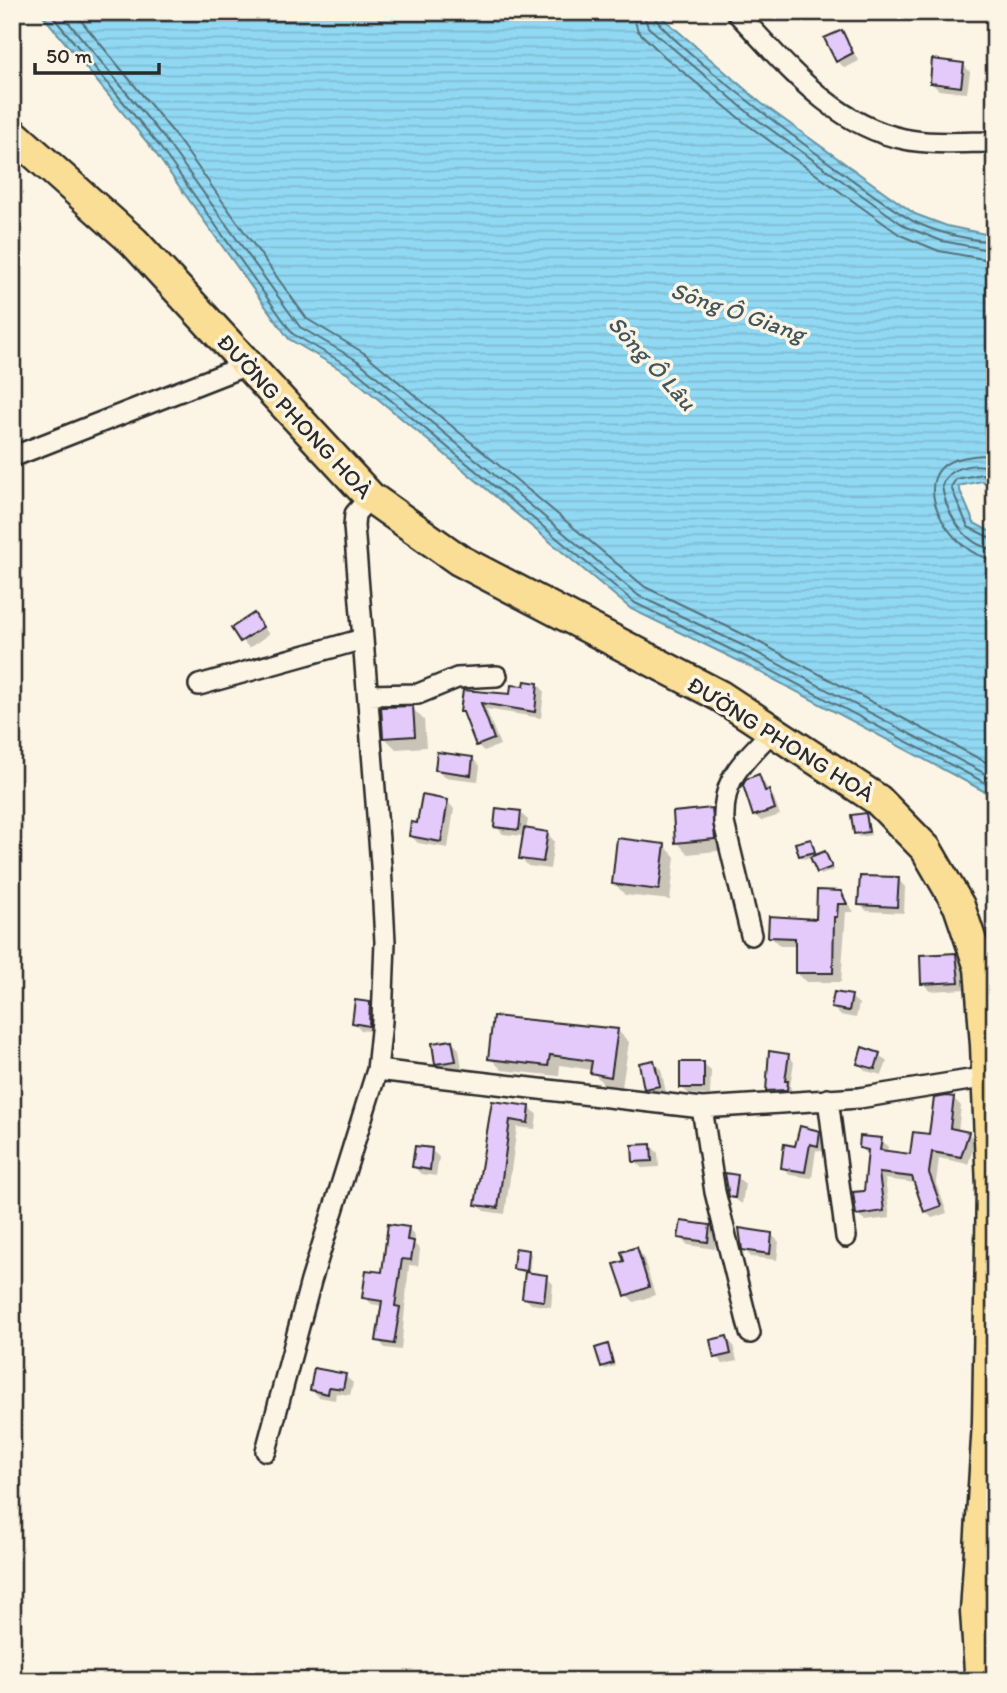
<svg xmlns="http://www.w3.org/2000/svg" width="1007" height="1693" viewBox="0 0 1007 1693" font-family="Itim,sans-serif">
	<defs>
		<pattern id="water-rules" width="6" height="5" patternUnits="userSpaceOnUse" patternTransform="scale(1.75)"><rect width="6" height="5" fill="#91d9f3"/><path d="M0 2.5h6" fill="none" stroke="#7dbad0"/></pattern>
	</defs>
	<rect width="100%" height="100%" fill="#fcf5e5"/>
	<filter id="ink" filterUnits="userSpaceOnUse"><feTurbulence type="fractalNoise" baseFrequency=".0143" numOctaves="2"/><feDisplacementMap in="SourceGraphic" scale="14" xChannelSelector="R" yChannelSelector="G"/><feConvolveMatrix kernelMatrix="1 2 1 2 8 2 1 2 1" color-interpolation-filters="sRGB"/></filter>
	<g filter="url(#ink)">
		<path fill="url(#water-rules)" stroke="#6893a3" stroke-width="2" d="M40,12H656L761,103L915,214L947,226L995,236V488L982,481L958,486L974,523L995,534V797L741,662L631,609L348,374L289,339L151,147Z"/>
		<path fill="#0003" d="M841,32L859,61L845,68L837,61Z
			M963,64L970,72L967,93L939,90L931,83Z
			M253,615L269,634L249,648L233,629Z
			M538,684L544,691L541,718L486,709L500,745L484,751L477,745L465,692L512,696Z
			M412,708L424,720L426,747L396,749L385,738Z
			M473,759L480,766L478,781L444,777L437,770Z
			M759,776L774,798L780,815L761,821L755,815Z
			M447,801L454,809L448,848L418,843L410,835Z
			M711,810L723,821L726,850L688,854L677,842Z
			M520,813L528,820L526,830L547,833L554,841L550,869L528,866L521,858L524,836L503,834L496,826Z
			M866,815L871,835L859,837L856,833Z
			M811,841L817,856L825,853L828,856L834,870L821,875L812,856L804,859L800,855Z
			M664,845L675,857L670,900L625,895L614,883Z
			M898,879L905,887L904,913L867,911L860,904Z
			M841,893L854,912H846L841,982H806L796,972L797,946H780L770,936L818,921Z
			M956,955L963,962L966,989L930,991L923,983Z
			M851,997L859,1004L856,1018L840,1015L833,1008Z
			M370,1003L377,1011L376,1032L361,1030L354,1023Z
			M617,1030L629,1042L622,1087L603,1084L592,1070L560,1065L559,1076L502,1070L490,1058Z
			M452,1042L459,1049L462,1068L444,1071L437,1064Z
			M879,1055L887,1062L882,1075L866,1071L859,1063Z
			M788,1056L794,1062L790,1086L793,1096L774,1097L768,1091Z
			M654,1061L661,1069L666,1093L653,1095L646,1088Z
			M703,1064L711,1071L710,1095L689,1094L681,1087Z
			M954,1099L961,1106L958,1131L968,1133L976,1141L968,1164L939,1158L936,1182L947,1213L932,1218L925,1211L916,1183L885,1179L890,1218L865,1221L858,1214L865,1192L868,1155L861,1148L881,1140L888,1147L887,1153L911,1155L931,1136Z
			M494,1103L530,1107L537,1115L535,1129L517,1127L505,1214L484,1211L477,1204Z
			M819,1133L826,1140L825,1152L816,1150L812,1178L790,1175L783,1167L797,1148Z
			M651,1146L658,1153L659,1167L642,1168L634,1161Z
			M431,1150L439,1157L436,1176L421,1174L414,1167Z
			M737,1177L745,1184L742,1204L731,1196Z
			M709,1227L717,1234L715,1249L688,1245L680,1237Z
			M408,1228L415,1236L414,1244L420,1249L418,1266L409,1265L401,1350L385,1348L378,1340L383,1306L372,1304L364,1297L383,1274Z
			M772,1235L779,1242L777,1260L751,1257L744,1249Z
			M636,1249L643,1256L655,1295L634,1302L627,1295Z
			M528,1251L531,1254L529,1275L546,1277L553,1284L551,1307L531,1304L524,1297L527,1273L515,1268Z
			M726,1338L733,1345L737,1361L723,1364L716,1357Z
			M608,1346L615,1366L605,1369L602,1366Z
			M345,1376L353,1383L350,1395L336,1393L335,1400L319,1397L312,1390Z"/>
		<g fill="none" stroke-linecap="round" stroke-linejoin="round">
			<path stroke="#54717b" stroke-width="2" d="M49,12L157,143L293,334L352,368L635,603L744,656L995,788
				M60,12L164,138L300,327L358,361L639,596L748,648L995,779
				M74,12L172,131L307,319L364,353L645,587L753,639L995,767
				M632,12L638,31L665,57L745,123L900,235L939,251L995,261
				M643,12L648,27L751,115L906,227L942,241L995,251
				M652,12C654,35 880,204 913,221C936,233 969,240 995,242
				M995,458C983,453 974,456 962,458C900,470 950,558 995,559
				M995,470C979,460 947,466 942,486C946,513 965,547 995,549
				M995,480L982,474L956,479L951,487L968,527L995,540"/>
		</g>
		<path fill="#e4cafa" stroke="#2b2b2b" stroke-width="2" d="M842,30L853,53L836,62L824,38Z
			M932,59L964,63L961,87L930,83Z
			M254,613L263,627L240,642L231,628Z
			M525,681L538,683L535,712L481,703L494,739L476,746L463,712H460L463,690L510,694L511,685L524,686Z
			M413,706L415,736L383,738L381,707Z
			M437,752L473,757L471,775L435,770Z
			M759,774L765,791L769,790L775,809L753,816L743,785L746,779Z
			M422,795L448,800L441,842L409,836L411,822L417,823Z
			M496,808L521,811L519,830L494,827Z
			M712,808L715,839L675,843L673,812Z
			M866,813L869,832L854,834L851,815Z
			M524,828L548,832L543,862L519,859Z
			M617,838L665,844L659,890L612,884Z
			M811,839L815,852L799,856L795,843Z
			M825,851L832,867L817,873L810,857Z
			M860,876L899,877L897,907L858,905Z
			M817,890L841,891L847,904H838L837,917H834L833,973H795V938L768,937L769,916L816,919Z
			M956,953L959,982L921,984L920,955Z
			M834,992L852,995L849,1011L831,1008Z
			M355,1000L370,1002L369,1026L352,1023Z
			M493,1016L618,1029L611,1077L590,1073L592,1061L550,1055L548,1066L488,1059Z
			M452,1040L456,1061L435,1064L432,1043Z
			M862,1047L880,1053L875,1069L857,1064Z
			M769,1051L789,1054L785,1081H788L787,1090L766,1091Z
			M654,1060L660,1086L644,1089L639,1063Z
			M680,1062H704V1088H680Z
			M947,1096L954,1097L950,1128L969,1132L961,1157L932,1152L929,1173L941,1206L924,1212L912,1177L879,1173L884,1211L856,1215L853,1192L864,1191L868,1150L859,1148L860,1136L882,1138L880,1150L910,1154L913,1132L929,1134L934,1098Z
			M492,1101L530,1106L528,1123L510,1120L498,1208L475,1205Z
			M800,1126L820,1131L818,1146L810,1144L805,1172L781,1168L784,1144L795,1146Z
			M651,1144L652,1161L633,1162L632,1145Z
			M415,1146L432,1148L430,1170L412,1167Z
			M725,1173L738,1175L735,1198L729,1197Z
			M681,1221L710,1225L708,1242L678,1238Z
			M388,1224L409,1227L407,1240L414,1241L411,1260L402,1259L395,1306L400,1307L394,1344L376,1341L382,1301L362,1298L366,1270L382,1272Z
			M739,1228L772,1233L770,1254L742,1250Z
			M637,1247L649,1287L625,1296L614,1264L624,1261L621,1252Z
			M515,1248L529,1250L527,1271L513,1269Z
			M525,1272L547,1275L544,1301L522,1298Z
			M727,1336L731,1354L714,1358L710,1340Z
			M608,1344L613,1363L601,1367L595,1348Z
			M314,1368L346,1374L343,1389L329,1387L328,1394L310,1390Z"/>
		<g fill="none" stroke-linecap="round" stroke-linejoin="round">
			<defs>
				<path id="street" d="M736,12C784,62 832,125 904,139C932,145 965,142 995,142
					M12,457L247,365
					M199,685L363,639
					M368,695L418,694L457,678L497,676
					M751,935L724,823C722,776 743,763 772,731
					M377,1070L702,1108L859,1098L988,1077
					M828,1099L846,1237
					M702,1108L715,1192L750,1333
					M266,1451L311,1281L377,1070L382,1021L385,942L381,865L354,526L355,514L370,497"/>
				<path id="primary" d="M12,133L134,242L370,497L459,560L720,696L878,800L926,849L959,906L980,968L986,1045L992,1187L988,1423L976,1612L980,1671L986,1681"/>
			</defs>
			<use href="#street" stroke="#2b2b2b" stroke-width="24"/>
			<use href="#primary" stroke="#2b2b2b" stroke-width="35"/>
			<use href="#street" stroke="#fcf5e5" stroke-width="19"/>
			<use href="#primary" stroke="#fbde96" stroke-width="30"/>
		</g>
	</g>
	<g text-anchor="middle" stroke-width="7" stroke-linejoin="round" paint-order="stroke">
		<g font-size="23" fill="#2b2b2b" stroke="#fcf5e5">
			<text transform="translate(295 416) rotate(47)" y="8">ĐƯỜNG PHONG HOÀ</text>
			<text transform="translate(781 739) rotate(32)" y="8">ĐƯỜNG PHONG HOÀ</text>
		</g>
		<g font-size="24" font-style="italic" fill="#44565d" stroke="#fcf5e5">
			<text transform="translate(738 312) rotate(19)" y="8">Sông Ô Giang</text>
			<text transform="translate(652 363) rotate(48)" y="8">Sông Ô Lâu</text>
		</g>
	</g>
	<rect width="1007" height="1693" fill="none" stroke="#fcf5e5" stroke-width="42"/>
	<rect x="21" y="21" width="965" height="1651" fill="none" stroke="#2b2b2b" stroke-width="2.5" filter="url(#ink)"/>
	<path d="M35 63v10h124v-10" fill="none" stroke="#2b2b2b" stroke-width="3.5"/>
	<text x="46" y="63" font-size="21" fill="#2b2b2b" stroke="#fcf5e5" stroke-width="5" paint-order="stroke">50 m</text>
</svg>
